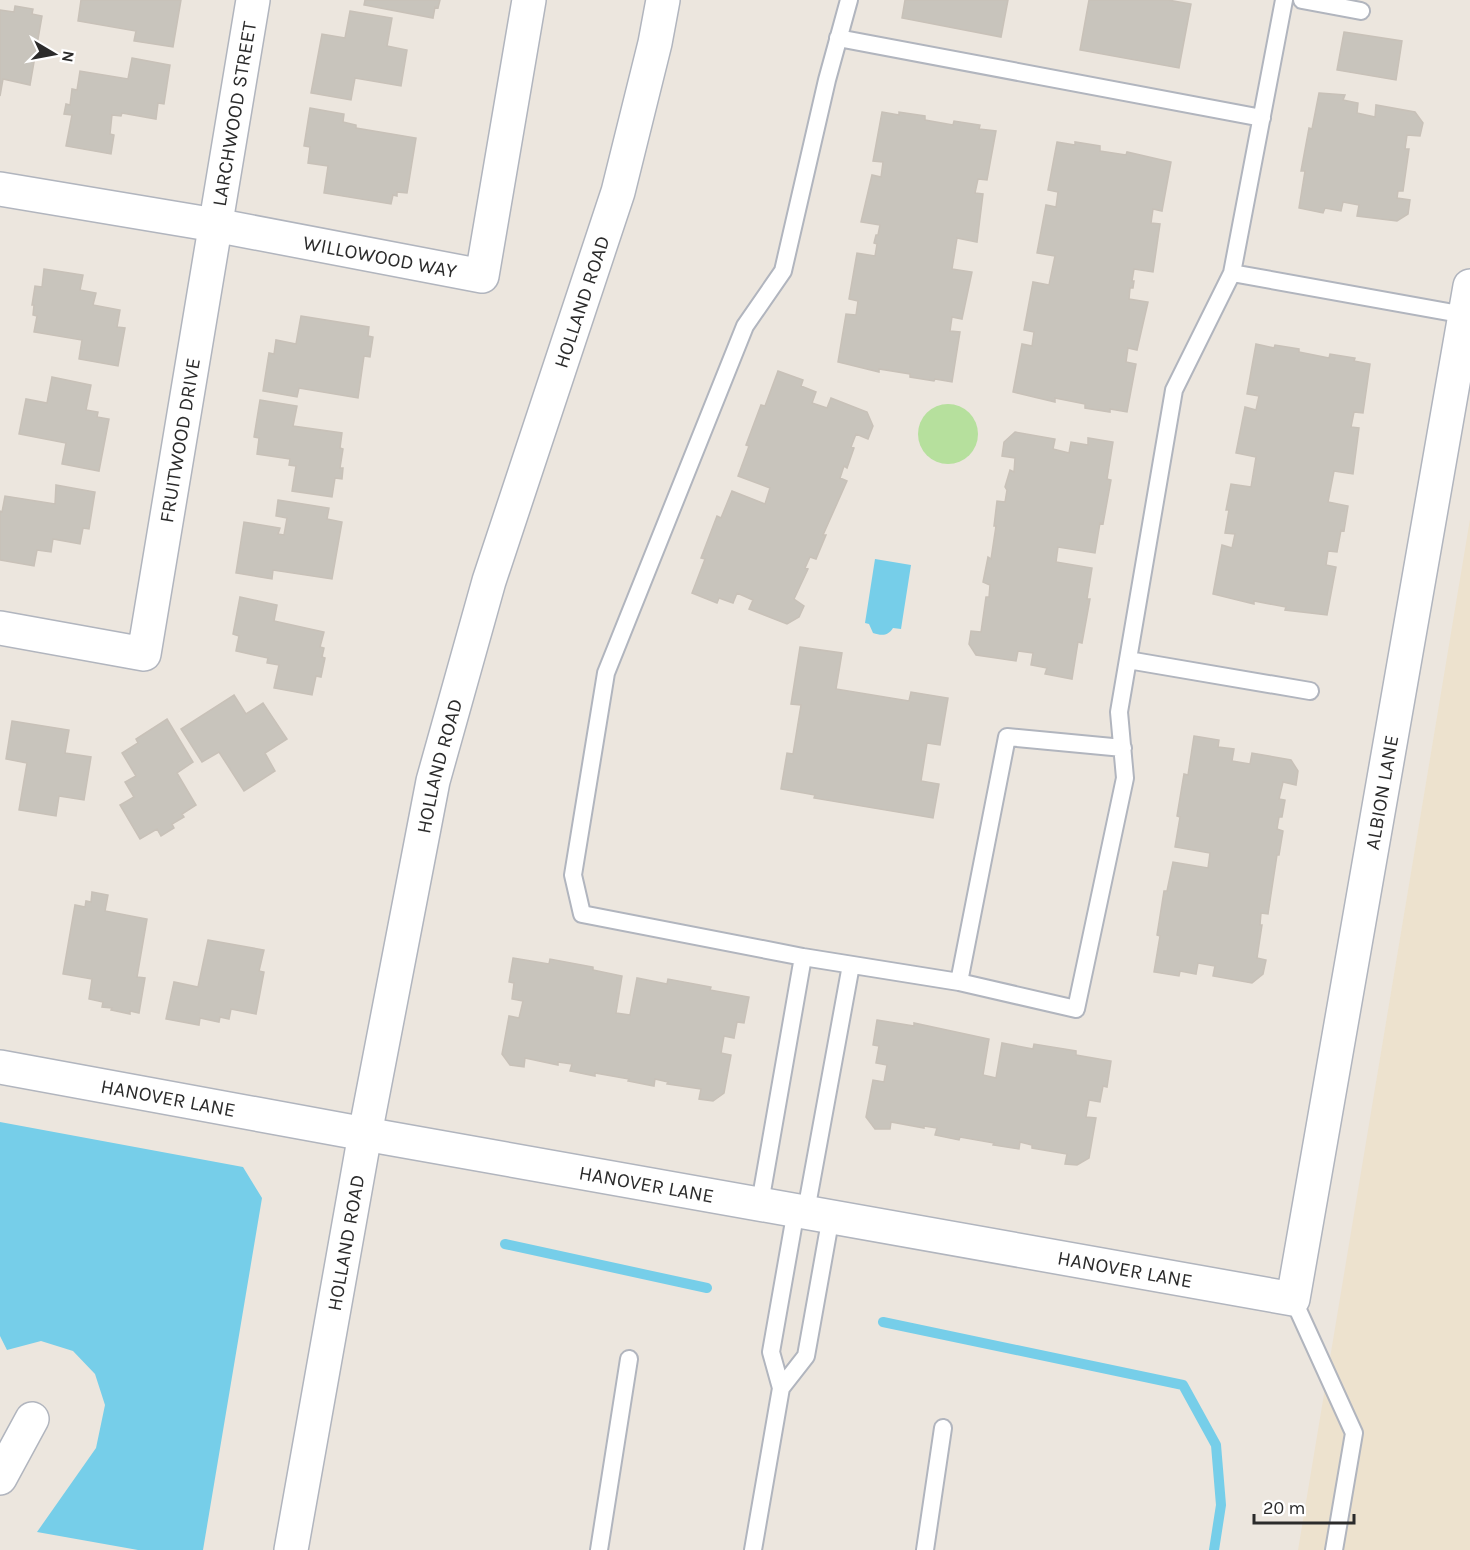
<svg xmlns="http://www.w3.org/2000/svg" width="1470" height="1550" viewBox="0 0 1470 1550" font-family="Karla,sans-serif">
	<rect width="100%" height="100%" fill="#ece6de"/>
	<path fill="#ede2ce" d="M1470,519V1550H1298Z"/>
	<path fill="#b6e09d" d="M918 434a30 30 0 1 1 60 0a30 30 0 1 1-60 0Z"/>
	<path fill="#76cee9" d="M875,559L911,565L901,629L893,628C888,636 882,636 873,633L869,624L865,623Z
		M0,1122L243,1167L262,1198L203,1550H138L37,1532L96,1448L105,1405L95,1374L73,1351L41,1341L7,1350L0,1336Z"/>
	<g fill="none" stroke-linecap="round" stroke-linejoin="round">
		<path stroke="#76cee9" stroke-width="10" d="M505,1244L707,1288
			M883,1322L1183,1385L1216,1445L1221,1505L1214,1550"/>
	</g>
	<path fill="#c8c4bc" stroke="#c8c1b8" stroke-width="1.5" d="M81,0H181L173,47L134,41L136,31L78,21Z
		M365,0H440L438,8L435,7L433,18L364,5Z
		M905,0H1008L1001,37L902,18Z
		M1089,0H1168L1191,4L1179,68L1080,50Z
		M15,6L33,9L32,14L42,16L30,85L3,79L0,96V10L14,12Z
		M350,11L392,18L387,46L407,50L401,86L355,78L351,100L311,93L322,34L345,38Z
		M1344,32L1402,41L1396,80L1337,70Z
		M132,58L170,65L164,104L158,103L156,119L122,113L121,116L112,115L110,134L114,135L111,154L66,146L72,115L64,114L66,104L70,105L72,89L77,90L80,71L128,79Z
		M1319,93L1345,95L1343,100L1358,103L1357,113L1375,117L1376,105L1415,112L1423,123L1420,136L1407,135L1405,149H1409L1403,191H1398L1397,198L1410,200L1408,214L1397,221L1357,216L1359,205L1343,202L1341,211L1325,208L1323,213L1299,208L1305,171H1301L1309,128L1312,129Z
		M310,108L344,114L343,122L356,125V128L416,138L407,193L397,192V196L393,195L391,204L324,193L328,166L308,163L310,147L304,146Z
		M882,112L899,115V112L925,116V120L953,125L954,121L980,125L979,129L996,131L987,180L978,179L975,193L983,194L977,242L957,238L952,269L972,272L962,319L952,317L950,331L960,332L952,382L935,379L934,381L910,377V374L879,369V372L838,362L846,314L856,315L858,301L849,299L857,253L875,256L877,244L874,243L876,235H878L880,225L861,222L872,175L881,177L883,162L873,161Z
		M1057,142L1075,145V142L1100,146V151L1126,155L1127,152L1171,162L1162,211L1153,209L1151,223L1160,224L1153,272L1134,269L1132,281H1134L1133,288H1130L1129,299L1148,302L1137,350L1128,348L1126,362L1136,364L1127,412L1110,409V412L1085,408V404L1055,398V402L1013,392L1022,344L1032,346L1034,332L1024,330L1033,282L1049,285L1055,256L1037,253L1046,205L1056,207L1058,192L1048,190Z
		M44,269L83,275L80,290L96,293L93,305L120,310L117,327L125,328L118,366L79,359L82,340L34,332L37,316L33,315L34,305H32L35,286L42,287Z
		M301,316L369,327L368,336L373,337L370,357L364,356L358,398L299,388L297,397L263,391L269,353L274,354L276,340L296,344Z
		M1256,344L1274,348L1275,345L1299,349V352L1329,358L1330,354L1355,358L1354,361L1370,364L1363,413L1354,412L1351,427L1359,428L1353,474L1334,471L1328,502L1348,506L1344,531L1341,530L1337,552L1328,551L1326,565L1336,567L1327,615L1285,610L1286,607L1254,601V604L1213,594L1222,545L1232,548L1235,534L1225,533L1229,510H1226L1231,484L1251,487L1256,457L1236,453L1245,407L1256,410L1259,396L1247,394Z
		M778,371L803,380L801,386L816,392L812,403L827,408L831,398L867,412L873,426L868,439L856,434L851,447L854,448L847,468L844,466L840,478L847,481L823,535H826L816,559L810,557L805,568L808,569L794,599L804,606L799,617L787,624L749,609L753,600L737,593L733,603L719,598L717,603L692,593L705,559L701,558L717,516L721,518L732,491L765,504L770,488L738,476L749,446L746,445L761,405L765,406Z
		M52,377L91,385L86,410L98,412L97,417L109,419L99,471L62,464L66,443L19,434L26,399L47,403Z
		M260,400L297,406L293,426L342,433L340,448L343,449L340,468H343L342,479L335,478L332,497L292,491L296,466L289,465L290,459L257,454L259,438L254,437Z
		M1015,432L1055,439L1053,449L1069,453L1071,442L1088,445V438L1113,442L1107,479L1111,480L1103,524L1100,523L1095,553L1058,547L1056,562L1092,568L1087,599H1090L1082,643L1078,642L1072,679L1045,674L1047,668L1031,665L1033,653L1018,651L1016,661L976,655L969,644L971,631L981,632L986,597H989L990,585L983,582L988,557L991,559L996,526H994L997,501L1005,502L1007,490L1005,487L1010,470L1014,472L1015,458L1002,456L1004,442Z
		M56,485L95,492L89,529L83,528L80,544L53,539L51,552L37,550L34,566L0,560V511L2,512L5,496L55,504Z
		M278,500L329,508L327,519L342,522L332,579L273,570L272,579L236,573L244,522L280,528L278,534L284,535L287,518L276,516Z
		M240,597L277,605L274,621L324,632L320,647L324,648L322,657L325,658L321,677L316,676L312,695L274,688L279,665L267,663L268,658L236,651L239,636L233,634Z
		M800,647L842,653L836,689L909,701L911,692L948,698L940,745L927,743L921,781L939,784L933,818L814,798L815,795L781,789L787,753L793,754L801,705L791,704Z
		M234,695L246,714L263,703L287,739L265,753L275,771L244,791L219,752L202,762L181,729Z
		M167,719L193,762L177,773L196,805L182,814L184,817L172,824L174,828L161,836L157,829L140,839L120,805L134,797L125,782L136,776L122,753L138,743L136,739Z
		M12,721L69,730L65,753L91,757L84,800L59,796L56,816L19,810L27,763L6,759Z
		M1194,736L1219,740L1218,747L1234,749L1232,761L1250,764L1252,753L1291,760L1298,771L1296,785L1283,782L1279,799L1285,800L1282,817H1279L1277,829L1283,831L1279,855H1277L1268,914L1261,913L1260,925H1262L1257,958L1266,960L1263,974L1252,983L1213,976L1215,966L1198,963L1196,974L1180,971L1179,976L1154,972L1160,936L1157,935L1164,891H1167L1173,862L1208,868L1210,853L1175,847L1180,817L1177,816L1184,774L1188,775Z
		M92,892L108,895L105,911L147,919L137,977L145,978L139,1013L130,1011V1014L111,1010L112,1008L102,1007L103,1002L89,999L92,979L63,974L75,905L85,907L86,901L91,902Z
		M208,940L264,950L259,971L264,972L256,1014L231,1009L229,1019L220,1017L219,1022L200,1018L199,1025L166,1019L174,982L198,987Z
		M513,958L549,964L550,959L593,967V970L622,976L616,1013L630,1015L637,978L667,984L668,979L711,987L710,990L749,997L744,1023L737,1022L734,1038L724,1036L721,1053L731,1055L724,1093L713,1101L699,1099L701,1089L667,1084L668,1082L655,1079L654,1086L628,1081L629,1079L595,1073V1076L570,1071L572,1064L558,1062V1065L525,1058L524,1067L510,1065L502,1054L509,1016L519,1018L523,1001L512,999L514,983L509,982Z
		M877,1020L914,1026V1023L989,1039L983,1075L996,1078L1002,1043L1033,1049L1034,1044L1076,1051V1055L1111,1061L1107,1087L1103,1086L1100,1102L1089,1100L1086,1117L1096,1118L1089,1158L1077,1165L1065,1164L1067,1154L1032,1148V1145L1020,1142L1019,1149L993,1145L994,1143L960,1137L959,1140L935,1135L937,1128L924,1126V1128L891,1122L890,1129H875L866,1117L873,1080L884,1082L887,1065L876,1063L879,1046L873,1045Z"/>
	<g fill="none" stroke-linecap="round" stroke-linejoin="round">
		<defs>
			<path id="lane" d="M849,0L827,80L783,271L745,326L606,673L573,875L582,914L803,957L959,982
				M1302,0L1361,11
				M838,38L1262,118
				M1232,273L1284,0
				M1128,660L1310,691
				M1123,748L1007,737L959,982L1076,1009L1125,778L1119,712L1174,390L1232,273L1465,315
				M760,1203L803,957
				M806,1211L851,965
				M1293,1299L1354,1433L1334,1550
				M781,1388L806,1356L831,1216
				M599,1550L629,1359
				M753,1550L781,1388L771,1352L796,1210
				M925,1550L943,1428"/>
			<g id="street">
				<path id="s1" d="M0,189L215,225L482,276L529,0"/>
				<path id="s2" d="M0,628L144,654L253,0"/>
				<path d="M0,1478L32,1419"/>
			</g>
			<g id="secondary">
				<path id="s3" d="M0,1067L365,1134L1293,1299L1470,286"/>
				<path id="s4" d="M291,1550L365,1134L433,781L489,581L618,192L655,43L663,0"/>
			</g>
		</defs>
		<use href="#lane" stroke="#b1b5be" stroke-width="20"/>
		<use href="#street" stroke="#b1b5be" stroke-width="36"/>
		<use href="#secondary" stroke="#b1b5be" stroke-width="36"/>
		<use href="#lane" stroke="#fff" stroke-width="16"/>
		<use href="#street" stroke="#fff" stroke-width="33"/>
		<use href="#secondary" stroke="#fff" stroke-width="33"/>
	</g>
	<g text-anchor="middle" stroke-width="4.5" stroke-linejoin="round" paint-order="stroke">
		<g font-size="20" fill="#2b2b2b" stroke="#fff">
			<text dy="7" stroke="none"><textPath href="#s2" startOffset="694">LARCHWOOD STREET</textPath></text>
			<text dy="7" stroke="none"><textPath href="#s1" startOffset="386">WILLOWOOD WAY</textPath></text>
			<text dy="7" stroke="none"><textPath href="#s4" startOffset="1284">HOLLAND ROAD</textPath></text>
			<text dy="7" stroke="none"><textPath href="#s2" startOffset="363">FRUITWOOD DRIVE</textPath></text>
			<text dy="7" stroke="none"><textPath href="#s4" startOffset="798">HOLLAND ROAD</textPath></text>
			<text dy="7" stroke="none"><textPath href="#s3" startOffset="1828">ALBION LANE</textPath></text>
			<text dy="7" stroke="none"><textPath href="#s3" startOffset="171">HANOVER LANE</textPath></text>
			<text dy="7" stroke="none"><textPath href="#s3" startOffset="657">HANOVER LANE</textPath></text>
			<text dy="7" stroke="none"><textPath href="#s4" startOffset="312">HOLLAND ROAD</textPath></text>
			<text dy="7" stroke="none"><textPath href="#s3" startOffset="1143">HANOVER LANE</textPath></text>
		</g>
	</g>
	<g transform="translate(54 54) rotate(100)" stroke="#ffffff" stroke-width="4.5" paint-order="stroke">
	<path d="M0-4.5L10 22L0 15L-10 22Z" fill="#2b2b2b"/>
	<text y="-9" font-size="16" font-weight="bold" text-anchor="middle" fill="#2b2b2b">N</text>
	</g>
	<path d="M1254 1514v9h100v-9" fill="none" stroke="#2b2b2b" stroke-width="3"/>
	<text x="1263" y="1514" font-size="18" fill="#2b2b2b" stroke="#ffffff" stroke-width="4.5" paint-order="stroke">20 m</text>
</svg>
